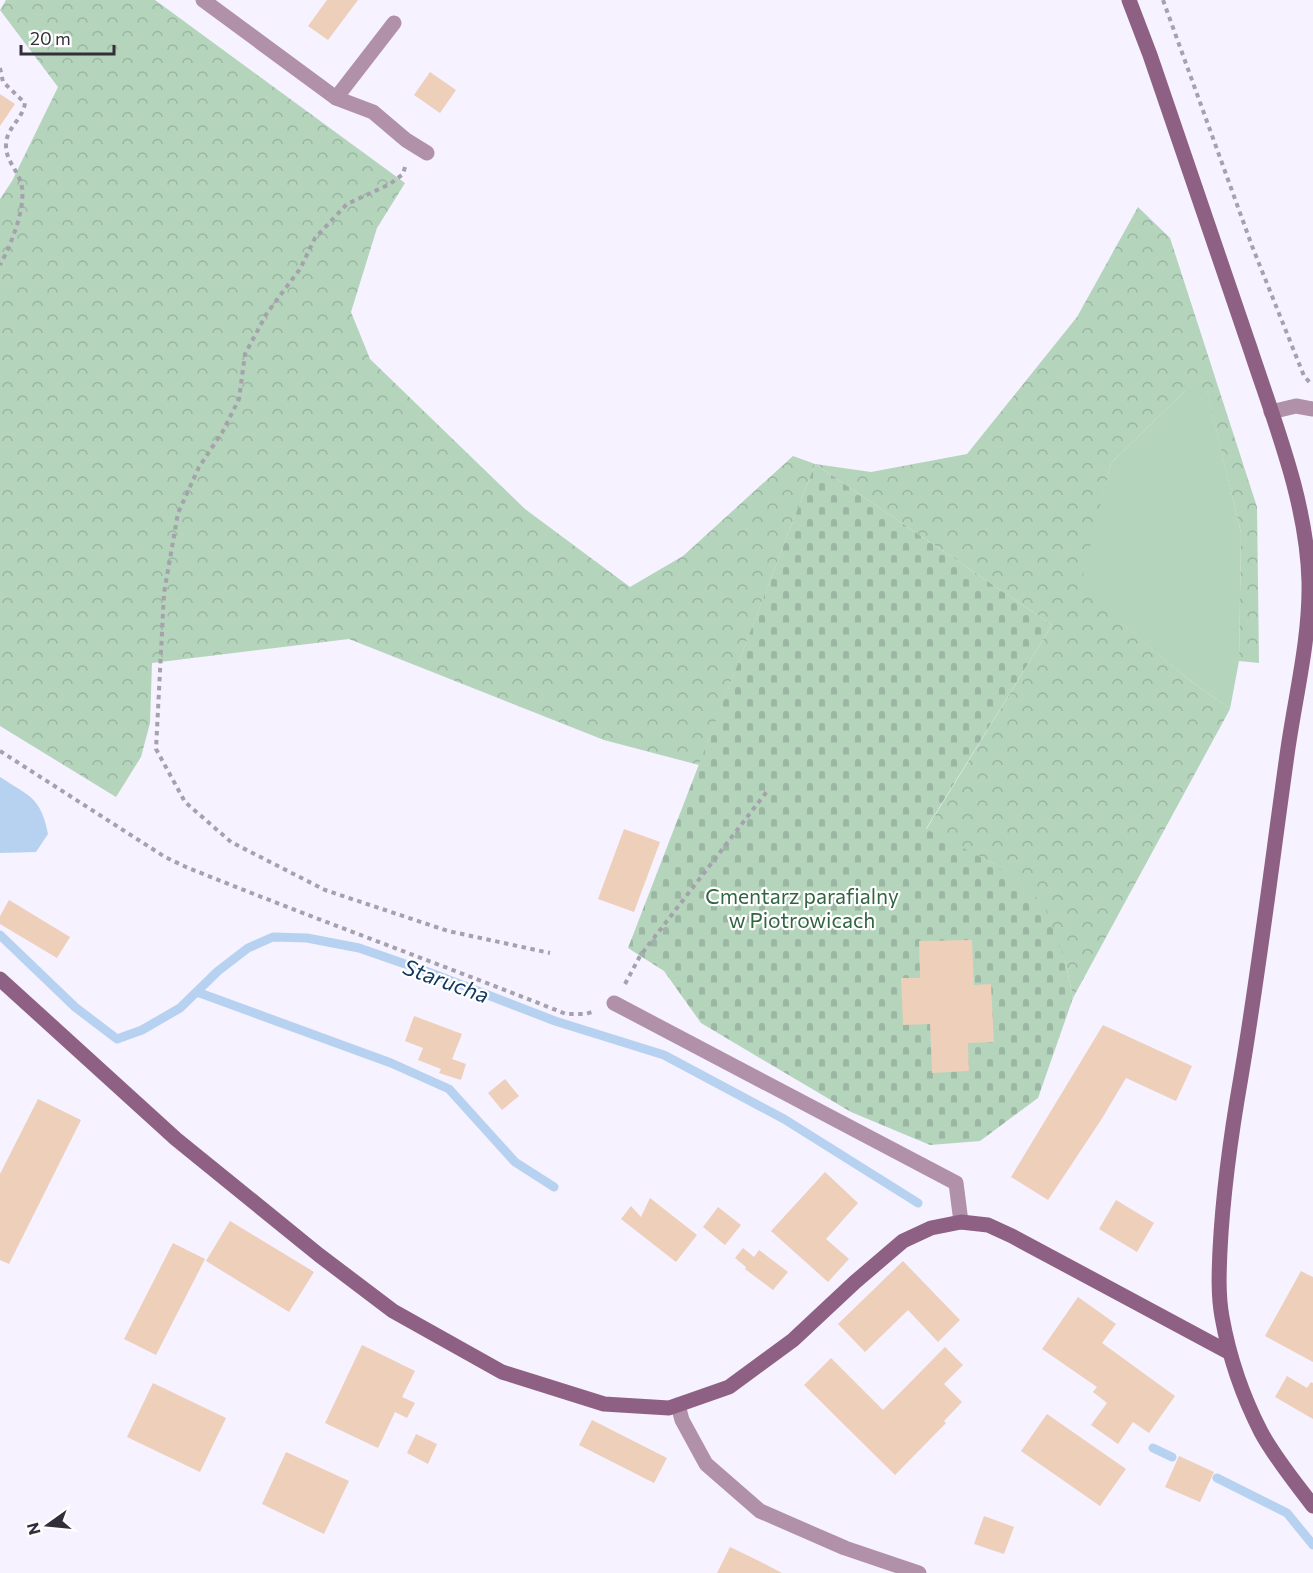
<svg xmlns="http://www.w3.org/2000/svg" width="1313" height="1573" viewBox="0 0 1313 1573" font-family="Commissioner,sans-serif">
	<defs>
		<pattern id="forest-crowns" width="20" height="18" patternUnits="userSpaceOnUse" patternTransform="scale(1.5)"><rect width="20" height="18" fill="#b4d4bb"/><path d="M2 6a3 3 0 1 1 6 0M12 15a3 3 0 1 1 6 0" fill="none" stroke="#9bb6a2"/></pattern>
		<pattern id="cemetery-stones" width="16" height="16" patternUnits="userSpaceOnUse" patternTransform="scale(1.5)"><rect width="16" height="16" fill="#b4d4bb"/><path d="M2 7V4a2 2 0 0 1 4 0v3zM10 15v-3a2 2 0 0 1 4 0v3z" fill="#9bb6a2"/></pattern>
	</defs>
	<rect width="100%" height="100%" fill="#f6f2ff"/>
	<path fill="#b4d4bb" d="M1207,390L1241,533L1239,661L1230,709L1184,676L1079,588L1111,463L1185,391Z"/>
	<path fill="url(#forest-crowns)" d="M6,0H155L405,183L377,228L351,312L370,359L525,509L630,587L683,556L793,456L815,464L871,472L967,454L1077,317L1138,207L1170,238L1257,507L1259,663L1239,661L1241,533L1207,391H1185L1111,463L1080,588L1184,676L1230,709L1073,998L1065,960L994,864L926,830L1052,625L815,464L699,765L604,740L349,639L152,663L150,723L141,757L116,797L0,726V199L12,181L58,87L0,10Z"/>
	<path fill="url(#cemetery-stones)" d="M815,464L1052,625L926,829L994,864L1043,903L1065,960L1073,998L1038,1098L980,1141L930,1145L851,1112L701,1023L664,971L628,948Z"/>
	<path fill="#b7d2f0" d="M0,777C29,796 41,797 48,834L36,852L0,853Z"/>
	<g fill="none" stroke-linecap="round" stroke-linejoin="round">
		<path stroke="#b7d2f0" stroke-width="9" d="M0,935L75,1007L117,1039L142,1030L180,1008L218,971L248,948L273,937L307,938L359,948L431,973L555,1021L664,1055L784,1119L918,1203
			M197,992L391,1063L449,1089L515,1162L554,1187
			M1153,1448L1172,1457
			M1217,1478L1287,1513L1313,1545"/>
	</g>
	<path fill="#edcfba" d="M327,0H358L328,40L308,26Z
		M430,72L456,90L440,113L414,95Z
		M0,94L15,104L0,126Z
		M624,829L660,842L634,912L598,899Z
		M9,900L70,937L57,958L0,924V916Z
		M972,940L974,985L991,984L994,1042L968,1043L969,1071L932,1073L930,1024L903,1025L901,978H920L919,941Z
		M414,1016L462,1034L452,1059L466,1064L461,1080L439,1073L441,1069L418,1060L423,1048L405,1041Z
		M1103,1025L1192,1066L1176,1101L1126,1078L1101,1120L1048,1200L1011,1177Z
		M505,1079L519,1096L502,1110L488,1093Z
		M38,1099L81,1120L9,1264L0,1260V1174Z
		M825,1172L858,1203L826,1239L849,1259L828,1282L771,1231Z
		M650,1198L697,1235L676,1262L621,1219L631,1206L641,1217Z
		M1116,1200L1154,1223L1137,1252L1099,1229Z
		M718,1207L741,1225L725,1245L703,1227Z
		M230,1221L314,1272L289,1312L206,1261Z
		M173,1243L205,1259L156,1355L124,1339Z
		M743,1248L754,1257L759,1250L788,1272L773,1290L745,1269L746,1267L735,1258Z
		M903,1261L960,1320L938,1342L908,1310L865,1352L838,1324Z
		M1301,1271L1313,1277V1362L1265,1336Z
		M1078,1297L1116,1324L1102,1343L1175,1396L1149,1433L1133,1422L1118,1444L1091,1425L1107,1403L1093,1392L1097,1387L1042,1349Z
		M362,1345L415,1371L402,1397L415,1403L407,1418L395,1412L378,1448L325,1423Z
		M945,1347L963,1365L944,1384L962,1402L944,1421L946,1423L895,1475L804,1385L831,1358L883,1410Z
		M1287,1376L1307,1388L1311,1382L1313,1383V1419L1275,1397Z
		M153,1383L226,1418L200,1472L127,1437Z
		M1047,1414L1126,1469L1100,1506L1021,1451Z
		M592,1420L667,1458L654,1483L579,1445Z
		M416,1434L437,1444L428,1464L407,1453Z
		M286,1452L349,1481L324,1534L262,1504Z
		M1179,1456L1214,1472L1200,1502L1165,1487Z
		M984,1516L1014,1527L1004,1554L974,1544Z
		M730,1547L761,1562L782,1573H717Z"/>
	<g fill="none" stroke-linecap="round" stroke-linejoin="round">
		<path stroke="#a5a1ad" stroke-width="4" stroke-dasharray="4.5 4.5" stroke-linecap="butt" d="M1163,0L1252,246L1304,376L1312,385
			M0,68L3,82L25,103C23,119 6,128 6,145C6,160 15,167 20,180C29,202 11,245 0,265
			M405,167L403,174L390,184L347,204L315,238L300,269L267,313L245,354L239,399L223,431L199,467L178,513L164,593L156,749L185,802L231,842L325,890L448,931L550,953
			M0,751L165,857L186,867C312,918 440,964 566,1014H586L595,1011
			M625,984L640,956L768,790"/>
		<path stroke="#b191a9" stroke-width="15" d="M394,23L336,98L373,112L406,140L427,153
			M614,1003L956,1183L961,1222"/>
		<path stroke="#b191a9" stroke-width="15" d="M203,0L336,98
			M1271,412L1296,406L1313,409
			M678,1405L682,1420L706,1464L760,1511L845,1548L919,1573"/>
		<path stroke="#8e6184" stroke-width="15" d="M1129,0L1150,55C1183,152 1216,250 1250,348C1275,424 1307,502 1309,582C1310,640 1295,697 1287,755C1272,862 1259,970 1241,1077C1231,1134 1223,1191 1220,1250C1219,1272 1218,1295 1222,1317C1229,1356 1243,1397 1261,1432C1275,1458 1295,1482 1313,1506
			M0,979L176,1139L319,1255L393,1311L502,1372L604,1404L669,1408L729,1387L793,1340L855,1282L903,1241L931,1228L961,1222L988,1225L1012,1236L1230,1353"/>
	</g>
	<g text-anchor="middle" stroke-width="4.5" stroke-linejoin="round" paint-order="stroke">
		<g font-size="21" fill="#316440" stroke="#fff">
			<text x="802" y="904">Cmentarz parafialny<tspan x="802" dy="24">w Piotrowicach</tspan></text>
		</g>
		<g font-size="22" font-style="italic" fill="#123961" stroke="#fff">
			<text transform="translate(446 981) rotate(20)" y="8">Starucha</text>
		</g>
	</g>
	<g transform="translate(48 1525) rotate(255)" stroke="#ffffff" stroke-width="4.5" paint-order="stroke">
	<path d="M0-4.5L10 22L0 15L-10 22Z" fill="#322e3a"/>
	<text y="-9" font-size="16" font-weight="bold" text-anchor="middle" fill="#322e3a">N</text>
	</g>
	<path d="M21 45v9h93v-9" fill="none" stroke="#322e3a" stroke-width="3"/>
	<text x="30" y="45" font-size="18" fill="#322e3a" stroke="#ffffff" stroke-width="4.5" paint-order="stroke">20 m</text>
</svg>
